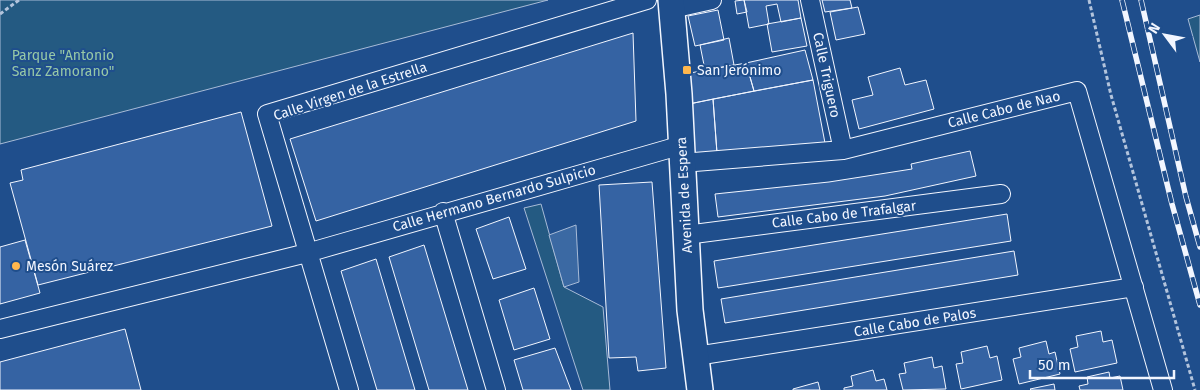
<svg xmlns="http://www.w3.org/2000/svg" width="1200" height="390" viewBox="0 0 1200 390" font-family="'Fira Sans',sans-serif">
	<rect width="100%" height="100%" fill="#1f4e8c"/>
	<path fill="#245a82" stroke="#a8bbd7" d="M0,0H548L0,144Z
		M1200,15V62L1188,19Z
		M541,204L564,287L603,307L610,390H583L524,208Z"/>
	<path fill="#3b69a3" stroke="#a8bbd7" d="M576,225L579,282L564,287L549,235Z"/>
	<path fill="#3563a3" stroke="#f2f6ff" d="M744,0L747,12L737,14L735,1Z
		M744,0H798L801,18L781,22L777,4L766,6L769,24L749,28Z
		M822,0H850L852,8L825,12Z
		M858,7L865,34L836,40L830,12Z
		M718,10L724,40L695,46L688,16Z
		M801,18L807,46L772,52L767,24Z
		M633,33L636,121L316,221L290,139Z
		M729,38L734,65L705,70L700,45Z
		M805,50L813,80L754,91L746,63Z
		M746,63L754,91L689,104L690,73Z
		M900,68L905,85L926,80L934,109L859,129L852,100L873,95L868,77Z
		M813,80L825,143L717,153L713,99Z
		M713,99L717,153L690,155L689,104Z
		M241,112L272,226L38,285L10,183L23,180L21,170Z
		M970,151L976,176L885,196L718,217L715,194L829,182L912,169L911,164Z
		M652,182L666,368L638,371L636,357L609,358L599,185Z
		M1007,214L1011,241L718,288L714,261Z
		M509,217L526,269L493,279L476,229Z
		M25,240L40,293L0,304V247Z
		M424,245L468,390H429L389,257Z
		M1014,251L1018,275L725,323L721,299Z
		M376,259L415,390H377L341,271Z
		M534,288L550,339L514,350L499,300Z
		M125,329L141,390H0V362Z
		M1101,331L1103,342L1112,340L1117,363L1075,372L1070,349L1078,347L1076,336Z
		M1046,341L1049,354L1055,352L1060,374L1019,384L1013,359L1021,357L1019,348Z
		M987,346L990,358L997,356L1002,380L961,389L956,364L963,363L961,352Z
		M555,348L571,390H523L514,360Z
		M932,357L934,368L942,366L946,389L903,390L899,374L906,373L904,363Z
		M873,370L876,381L884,379L887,390H844V388L853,386L851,376Z
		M1109,372L1110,378L1120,376L1123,390H1080L1079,386L1088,384L1087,377Z
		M818,382L820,390H793V389Z
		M1054,384L1055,390H1031L1030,389Z"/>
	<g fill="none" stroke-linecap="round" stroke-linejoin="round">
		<defs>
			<path id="street" d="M810,0L843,150
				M672,9L712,0
				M682,163L843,150L1077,91L1163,390
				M443,212L496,390
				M686,235L1001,194
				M0,329L307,253L682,145
				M696,356L1134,287
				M349,390L267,114L647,0"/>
			<path id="secondary" d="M671,0L679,94L690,310L700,390"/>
		</defs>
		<use href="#street" stroke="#f2f6ff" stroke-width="20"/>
		<use href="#secondary" stroke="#f2f6ff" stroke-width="28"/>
		<path stroke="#b3c4dc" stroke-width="3" stroke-dasharray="4 2.5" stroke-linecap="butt" d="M1089,0L1111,95L1195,390
			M0,14L19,0"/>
		<use href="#street" stroke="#1f4e8c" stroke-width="18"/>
		<use href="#secondary" stroke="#1f4e8c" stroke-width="25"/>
		<defs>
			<path id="rail" d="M1122,0L1172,204L1200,305
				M1141,0L1186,197L1200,247"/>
		</defs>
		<use href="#rail" stroke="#f2f6ff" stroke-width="5.5"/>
		<use href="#rail" stroke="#1f4e8c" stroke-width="4" stroke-dasharray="11" stroke-linecap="butt"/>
	</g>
	<g fill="#ffb74d" stroke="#1f4e8c" stroke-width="2">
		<rect x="682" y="65" width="10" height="10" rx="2.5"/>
		<circle cx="16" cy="266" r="5"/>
	</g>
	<g text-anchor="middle" stroke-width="4" stroke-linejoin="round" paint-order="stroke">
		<g font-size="14" fill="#97c8a6" stroke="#1f4e8c">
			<text x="63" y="60">Parque "Antonio<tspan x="63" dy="16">Sanz Zamorano"</tspan></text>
		</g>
		<g font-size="14" fill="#f2f6ff" stroke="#1f4e8c" text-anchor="start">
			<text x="697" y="75">San Jerónimo</text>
			<text x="26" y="271">Mesón Suárez</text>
		</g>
		<g font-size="14" fill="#f2f6ff" stroke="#1f4e8c">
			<text transform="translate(827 75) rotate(78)" y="5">Calle Triguero</text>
			<text transform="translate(350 91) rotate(-18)" y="5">Calle Virgen de la Estrella</text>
			<text transform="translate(1004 109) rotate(-14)" y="5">Calle Cabo de Nao</text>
			<text transform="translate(684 195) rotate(-93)" y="5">Avenida de Espera</text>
			<text transform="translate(494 198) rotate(-16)" y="5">Calle Hermano Bernardo Sulpicio</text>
			<text transform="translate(844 214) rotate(-7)" y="5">Calle Cabo de Trafalgar</text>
			<text transform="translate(915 322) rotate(-9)" y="5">Calle Cabo de Palos</text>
		</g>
	</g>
	<g transform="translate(1165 35) rotate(302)" stroke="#1f4e8c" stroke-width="4" paint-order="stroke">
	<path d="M0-4L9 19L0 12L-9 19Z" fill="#f2f6ff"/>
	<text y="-8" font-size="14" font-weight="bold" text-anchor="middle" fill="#f2f6ff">N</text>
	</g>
	<path d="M1030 370v8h144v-8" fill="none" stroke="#f2f6ff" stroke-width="2.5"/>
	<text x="1038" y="370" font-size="15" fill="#f2f6ff" stroke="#1f4e8c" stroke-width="4" paint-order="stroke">50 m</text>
</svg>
